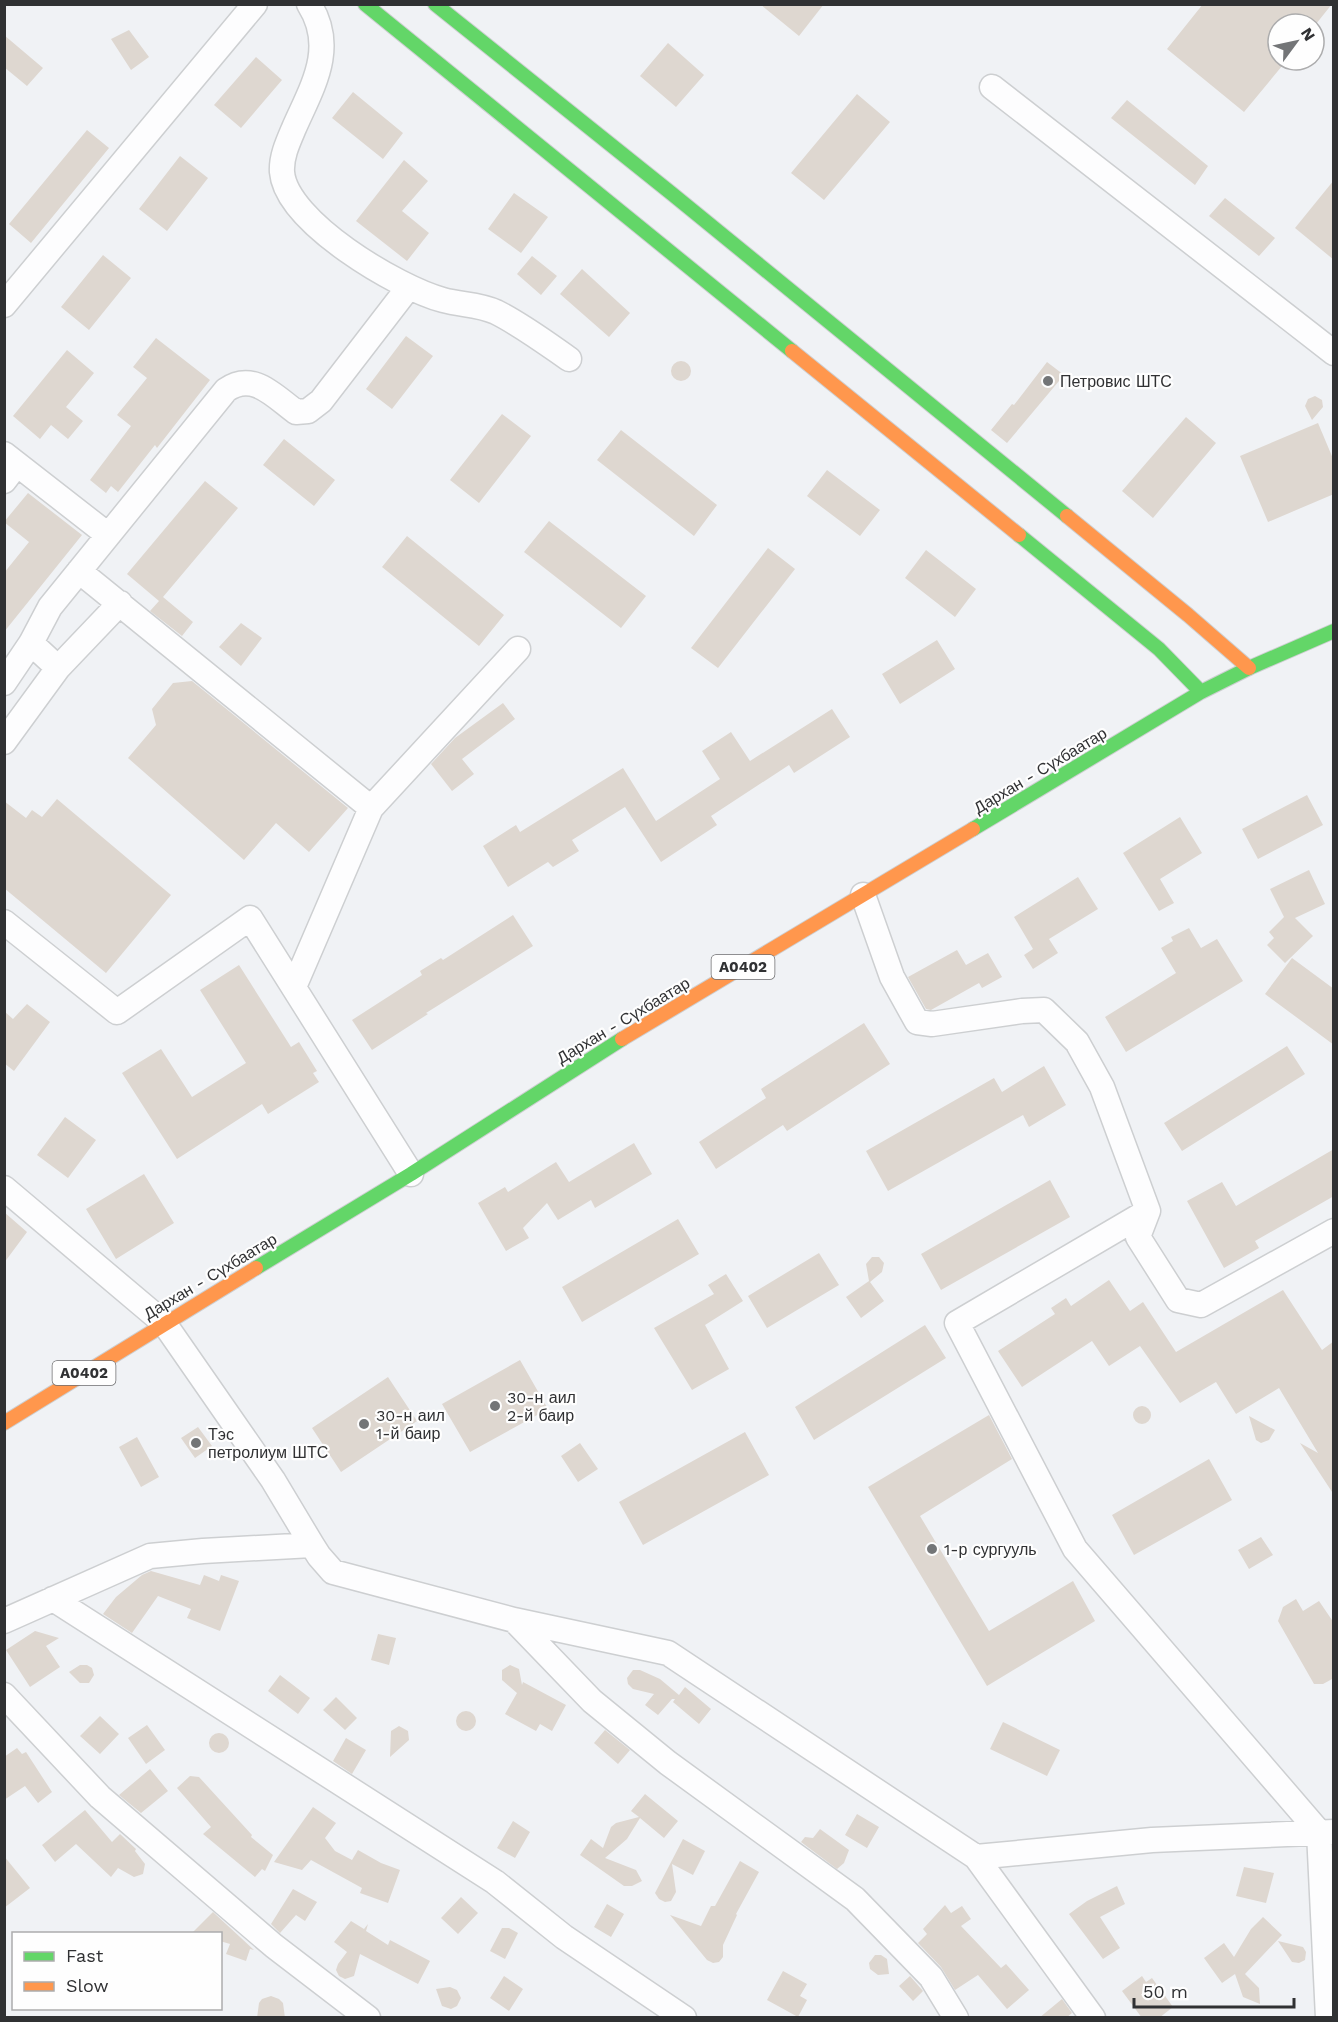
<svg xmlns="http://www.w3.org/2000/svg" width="1338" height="2022" viewBox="0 0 1338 2022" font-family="'Work Sans',sans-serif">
	<rect width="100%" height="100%" fill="#f0f2f5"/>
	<path fill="#ded7d0" d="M760,4H824L799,36Z
		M1203,4H1332L1316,24H1278V60H1287L1244,112L1167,49Z
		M129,30L149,57L131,70L111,39Z
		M4,35L43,68L27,86L4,67Z
		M668,43L704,75L676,107L640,76Z
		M256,57L282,80L241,128L214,105Z
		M353,92L403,133L383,159L332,118Z
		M857,94L890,122L824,200L791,173Z
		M1127,100L1208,166L1195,185L1111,118Z
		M87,130L109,148L31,243L9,224Z
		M180,156L208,178L167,231L139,209Z
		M404,160L428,181L402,211L429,233L407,261L356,221Z
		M1334,180V260L1295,228Z
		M514,193L548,217L521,253L488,229Z
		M1225,198L1275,238L1259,256L1209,216Z
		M103,255L131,278L89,330L61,307Z
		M532,256L557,276L541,295L517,274Z
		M582,269L630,313L609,337L560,294Z
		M406,336L433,356L392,409L366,389Z
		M156,338L210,380L157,448L155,445L118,492L111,486L106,493L90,480L131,426L117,415L147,378L133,367Z
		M67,350L94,373L66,407L83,421L68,439L51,425L40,439L13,416Z
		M671 371a10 10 0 1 1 20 0a10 10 0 1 1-20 0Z
		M1047,362L1064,375L1007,443L991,430L1012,404L1014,405Z
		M1315,396L1322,400L1323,407L1312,420L1305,406L1308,399Z
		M502,414L531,436L479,503L450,480Z
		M1186,417L1216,443L1153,518L1122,491Z
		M1318,423L1334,461V494L1268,522L1240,456Z
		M621,430L717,505L694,536L597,460Z
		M284,439L335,480L314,506L263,465Z
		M827,470L880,510L860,536L807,496Z
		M205,481L238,508L163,597L193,622L182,636L150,611L159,601L127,574Z
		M28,493L82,535L4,632V573L29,542L4,522Z
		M549,521L646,596L621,628L524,552Z
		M407,536L504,615L479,646L382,567Z
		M768,548L795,569L718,668L691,648Z
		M926,550L976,589L955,617L905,578Z
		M241,623L262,638L241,666L219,647Z
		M937,640L955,669L900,704L882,674Z
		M192,681L348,808L309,852L276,823L244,860L128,758L156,725L152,709L173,683Z
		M503,703L515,719L462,759L474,774L452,791L431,764L455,738Z
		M832,709L850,737L794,773L789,765L711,816L717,825L661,862L625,807L572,840L579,851L553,867L548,862L508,887L483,846L516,825L520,832L623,768L656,821L720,779L702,751L731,732L750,761Z
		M1307,795L1323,825L1258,859L1242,829Z
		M57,799L171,895L106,973L4,888V801L26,818L32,810L42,817Z
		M1180,817L1202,853L1160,879L1174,903L1159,911L1123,853Z
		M1309,870L1325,904L1295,918L1313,936L1285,963L1267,945L1274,938L1269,932L1284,917L1270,889Z
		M1078,877L1098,909L1049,939L1058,953L1033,969L1024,955L1033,949L1014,917Z
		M513,915L533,946L426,1013L428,1014L372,1050L352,1020L422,975L420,971L441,958L443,960Z
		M1189,928L1201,948L1217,939L1243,981L1126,1052L1105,1017L1176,973L1161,948L1173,941L1171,937Z
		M957,950L966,965L988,953L1002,977L982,988L979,983L931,1010L926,1009L908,977Z
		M1292,958L1334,989V1045L1265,994Z
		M239,965L291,1047L299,1042L317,1071L313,1073L319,1082L268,1114L262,1104L177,1159L122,1073L161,1049L192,1097L246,1063L200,990Z
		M27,1004L50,1022L14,1071L4,1063V1011L13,1019Z
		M864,1023L890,1064L787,1131L783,1125L716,1169L699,1142L766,1098L761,1089Z
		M1287,1046L1305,1074L1182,1151L1164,1123Z
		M1044,1066L1066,1105L1029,1127L1023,1115L888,1191L866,1151L994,1078L1002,1092Z
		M65,1117L96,1140L68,1178L37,1155Z
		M634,1143L652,1174L595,1208L591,1200L558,1220L547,1203L523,1228L529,1238L506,1251L478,1203L505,1187L508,1192L556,1162L569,1182Z
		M1334,1149V1196L1255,1241L1259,1248L1224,1268L1187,1201L1222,1182L1236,1206Z
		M144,1174L174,1223L116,1259L86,1209Z
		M1050,1180L1070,1217L941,1290L921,1254Z
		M4,1212L27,1232L4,1263Z
		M678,1219L699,1254L582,1322L562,1287Z
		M819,1253L839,1285L767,1328L748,1296Z
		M872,1257H879L884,1263L882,1272L870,1282L884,1301L861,1318L846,1297L869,1281L866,1264Z
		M726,1274L743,1301L705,1325L729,1369L692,1390L654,1328L714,1294L708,1285Z
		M1109,1280L1130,1311L1143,1302L1176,1352L1283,1290L1322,1350L1334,1341V1495L1300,1443L1318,1453L1279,1388L1236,1414L1216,1382L1180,1403L1140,1346L1109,1366L1092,1341L1022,1387L998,1351L1055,1314L1051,1308L1066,1298L1071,1306Z
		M925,1325L946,1358L814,1440L795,1407Z
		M520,1360L548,1409L470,1452L442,1404Z
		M388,1377L417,1421L341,1472L312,1428Z
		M1133 1415a9 9 0 1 1 18 0a9 9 0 1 1-18 0Z
		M989,1415L1012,1459L920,1516L989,1631L1073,1581L1095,1621L987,1686L868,1487Z
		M1249,1416L1275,1430L1269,1440L1261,1443L1256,1440Z
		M198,1427L212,1446L195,1458L181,1438Z
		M745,1432L769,1475L643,1545L619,1502Z
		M137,1437L159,1477L141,1487L119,1447Z
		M580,1443L598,1469L578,1482L561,1456Z
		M1209,1459L1232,1500L1134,1555L1112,1515Z
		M1261,1537L1273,1555L1249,1569L1238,1550Z
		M151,1571L200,1585L204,1575L219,1581L221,1575L239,1581L220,1631L187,1618L191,1609L158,1596L132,1633L103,1614L116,1597L142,1575Z
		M1296,1599L1303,1611L1319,1601L1334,1623V1678L1323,1684H1314L1278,1621L1283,1607Z
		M35,1631L59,1638L46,1646L60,1667L30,1687L6,1650Z
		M378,1634L396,1638L389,1665L371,1660Z
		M80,1665H87L92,1668L94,1675L89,1683H80L69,1672Z
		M510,1665L519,1669L522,1685L523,1682L566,1705L552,1731L540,1724L536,1731L505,1714L517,1693L502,1680V1670Z
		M633,1670H640L660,1679L679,1695L685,1687L711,1709L699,1724L673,1702L675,1699H672L658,1715L645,1705L654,1694L633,1689L628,1684L627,1678Z
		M280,1675L310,1698L298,1714L268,1691Z
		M336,1697L357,1718L345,1730L323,1710Z
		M456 1721a10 10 0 1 1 20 0a10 10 0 1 1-20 0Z
		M100,1716L119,1734L100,1754L80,1736Z
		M1003,1722L1060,1750L1047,1776L990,1749Z
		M147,1725L165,1750L146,1764L128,1738Z
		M399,1726L408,1731L409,1740L390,1757L391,1731Z
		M605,1730L630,1750L618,1764L594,1743Z
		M209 1743a10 10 0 1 1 20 0a10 10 0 1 1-20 0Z
		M346,1738L366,1750L352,1774L333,1761Z
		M17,1748L22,1754L26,1752L52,1792L38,1803L25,1786L4,1800V1757Z
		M150,1769L168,1791L141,1813L119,1795Z
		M190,1776L199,1777L252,1835L251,1837L273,1855L265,1871L262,1869L255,1877L203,1834L211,1827L177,1788Z
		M645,1794L678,1821L664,1838L640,1818L627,1839L605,1858L636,1870L642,1881L632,1886H624L580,1855L591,1839L603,1848L611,1827L616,1823L639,1817L631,1811Z
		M313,1807L336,1823L325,1838L335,1851L352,1860L358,1850L381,1863L400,1870L388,1903L360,1893L362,1888L311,1860L302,1870L274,1862Z
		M85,1810L112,1842L120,1834L136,1849L135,1851L145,1864L143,1874L134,1877L118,1868L111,1877L76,1844L55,1862L42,1845Z
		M857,1814L879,1827L867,1848L845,1835Z
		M513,1821L530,1832L515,1858L497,1848Z
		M820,1829L849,1850L844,1863L837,1869L801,1842L805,1837L813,1838Z
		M683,1839L705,1851L693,1875L672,1864L676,1892L671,1901L665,1902L659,1899L655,1893Z
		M4,1856L30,1888L4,1908Z
		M740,1861L759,1872L736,1914L737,1915L723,1945V1957L719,1962L713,1963L707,1960L670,1915L701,1926L711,1906H715Z
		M1244,1867L1274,1873L1266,1903L1236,1896Z
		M1117,1886L1125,1904L1100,1917L1120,1948L1103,1959L1069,1914L1087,1901Z
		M293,1889L317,1902L305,1921L296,1915L280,1933L271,1924Z
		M461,1897L478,1913L458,1934L441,1918Z
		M607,1904L624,1914L611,1937L594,1927Z
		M945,1905L951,1913L962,1906L971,1919L961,1926L1001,1968L1006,1964L1029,1990L1007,2009L978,1975L955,1990L941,1967L918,1943L927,1934L923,1929Z
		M213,1912L254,1950L250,1949L246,1961L226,1954L230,1944L220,1941V1934H191Z
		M1263,1917L1282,1935L1245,1974L1259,1988L1260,2004L1243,1997L1235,1974L1222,1983L1204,1958L1224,1943L1234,1957L1251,1929Z
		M351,1921L364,1929L368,1924L366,1931L388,1945L390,1940L430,1961L418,1984L360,1954L354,1976L345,1979L339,1976L336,1970L338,1964L347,1952L334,1942Z
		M502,1928H509L518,1933L505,1959L490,1951Z
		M1278,1941L1303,1947L1306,1952L1305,1960L1299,1963L1292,1962Z
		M875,1955H881L887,1959L889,1974L878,1975L870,1969L869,1963Z
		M783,1971L807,1984L800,1996L807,2000L798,2017L767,2000Z
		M504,1976L523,1989L509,2011L490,1998Z
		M910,1976L923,1991L913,2001L899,1986Z
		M1142,1976L1146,1982L1152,1978L1173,2007L1159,2018H1142L1122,1991Z
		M450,1987L457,1990L461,1998L457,2006L451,2009L442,2006L436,1989Z
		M271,1996L279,1999L283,2003L285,2018H257L259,2003L262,1999Z
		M1062,1999L1072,2013L1066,2018H1039Z"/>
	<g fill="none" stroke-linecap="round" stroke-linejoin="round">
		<defs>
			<path id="street" d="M309,4C337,48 312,87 294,128C288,142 281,157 282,172C286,222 398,288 443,300C461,305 479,304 496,312C522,325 546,343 569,359
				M992,87L1334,353
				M4,305L255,4
				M4,454L108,535
				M4,481L17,464
				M79,571L371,808
				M31,643L58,668L120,603
				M4,683L31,643L50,607L226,390C253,371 274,396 296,412L308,411L321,401L408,288
				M4,742L58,668
				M863,895L892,977L917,1022L932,1024L1022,1011L1044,1010L1077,1042L1102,1087L1148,1211L1138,1237L1178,1300L1201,1305L1334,1231
				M4,922L117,1012L250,918L411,1174
				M294,987L371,808L518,649
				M4,1188L164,1323L273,1480L312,1545
				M1148,1211L957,1323L1075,1549L1319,1832L1328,2018
				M53,1599L495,1882L564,1937L684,2018
				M514,1620L592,1701L668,1763L855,1899L931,1977L956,2018
				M4,1621L150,1556L203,1551L312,1545L319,1556L333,1572L514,1620L668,1653L976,1857L1152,1840L1334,1832
				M4,1695L100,1797L274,1946L368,2018
				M976,1857L1093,2018"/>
			<path id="fast" d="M365,4L792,351
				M435,4L671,193L1067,516
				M1019,535L1159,649L1201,692
				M973,829L1201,692L1249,668L1334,631
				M256,1268L411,1174L622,1039"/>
			<path id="slow" d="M792,351L1019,535
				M1067,516L1188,615L1249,668
				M622,1039L973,829
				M4,1423L256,1268"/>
		</defs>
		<use href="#street" stroke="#cdcfd1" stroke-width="27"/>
		<use href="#fast" stroke="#cdcfd1" stroke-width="16"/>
		<use href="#slow" stroke="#cdcfd1" stroke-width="16"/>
		<use href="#street" stroke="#fdfdfe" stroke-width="24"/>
		<use href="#fast" stroke="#63d668" stroke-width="14"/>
		<use href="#slow" stroke="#ff974d" stroke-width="14"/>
	</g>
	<g fill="#737577" stroke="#fefefe" stroke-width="2">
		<circle cx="1048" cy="381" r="6"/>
		<circle cx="495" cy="1406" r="6"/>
		<circle cx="364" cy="1424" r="6"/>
		<circle cx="196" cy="1443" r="6"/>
		<circle cx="932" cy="1549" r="6"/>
	</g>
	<g text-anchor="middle" stroke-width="4.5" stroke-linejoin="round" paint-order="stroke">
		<g fill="#fefefe" stroke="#6e6e70" stroke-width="1.5">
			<rect x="711.5" y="955" width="63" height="24" rx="4.5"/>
			<rect x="52.5" y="1361" width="63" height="24" rx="4.5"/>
		</g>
		<g font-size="15" font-weight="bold" fill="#303133">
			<text x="743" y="972">A0402</text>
			<text x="84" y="1378">A0402</text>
		</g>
		<g font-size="16" fill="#303133" stroke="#fefefe" text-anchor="start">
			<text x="1060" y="387">Петровис ШТС</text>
			<text x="507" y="1403">30-н аил<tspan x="507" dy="18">2-й баир</tspan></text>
			<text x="376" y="1421">30-н аил<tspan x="376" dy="18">1-й баир</tspan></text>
			<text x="208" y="1440">Тэс<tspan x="208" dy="18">петролиум ШТС</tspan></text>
			<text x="944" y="1555">1-р сургууль</text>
		</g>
		<g font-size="16" fill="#303133" stroke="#fefefe">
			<text transform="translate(1040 770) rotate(-31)" y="6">Дархан - Сүхбаатар</text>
			<text transform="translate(623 1020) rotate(-31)" y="6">Дархан - Сүхбаатар</text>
			<text transform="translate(210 1276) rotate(-31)" y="6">Дархан - Сүхбаатар</text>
		</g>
	</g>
	<rect width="1338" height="2022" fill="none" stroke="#303133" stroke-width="12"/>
	<rect x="12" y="1932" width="210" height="78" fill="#fefefe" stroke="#acacad" stroke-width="1.5"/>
	<rect x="24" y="1952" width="30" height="9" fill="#63d668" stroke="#acacad" stroke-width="1.5"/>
	<text x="66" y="1962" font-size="18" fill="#303133">Fast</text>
	<rect x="24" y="1982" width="30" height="9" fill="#ff974d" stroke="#acacad" stroke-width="1.5"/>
	<text x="66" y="1992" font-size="18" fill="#303133">Slow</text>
	<g transform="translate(1296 42) rotate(57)"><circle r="28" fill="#fefefe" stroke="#acacad" stroke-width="1.5"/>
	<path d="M0-4.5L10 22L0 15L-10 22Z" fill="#737577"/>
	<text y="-9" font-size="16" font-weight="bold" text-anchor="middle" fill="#303133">N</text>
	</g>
	<path d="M1134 1998v9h160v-9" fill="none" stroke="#303133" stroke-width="3"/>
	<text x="1143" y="1998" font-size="18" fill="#303133" stroke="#fefefe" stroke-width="4.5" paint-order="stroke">50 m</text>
</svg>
